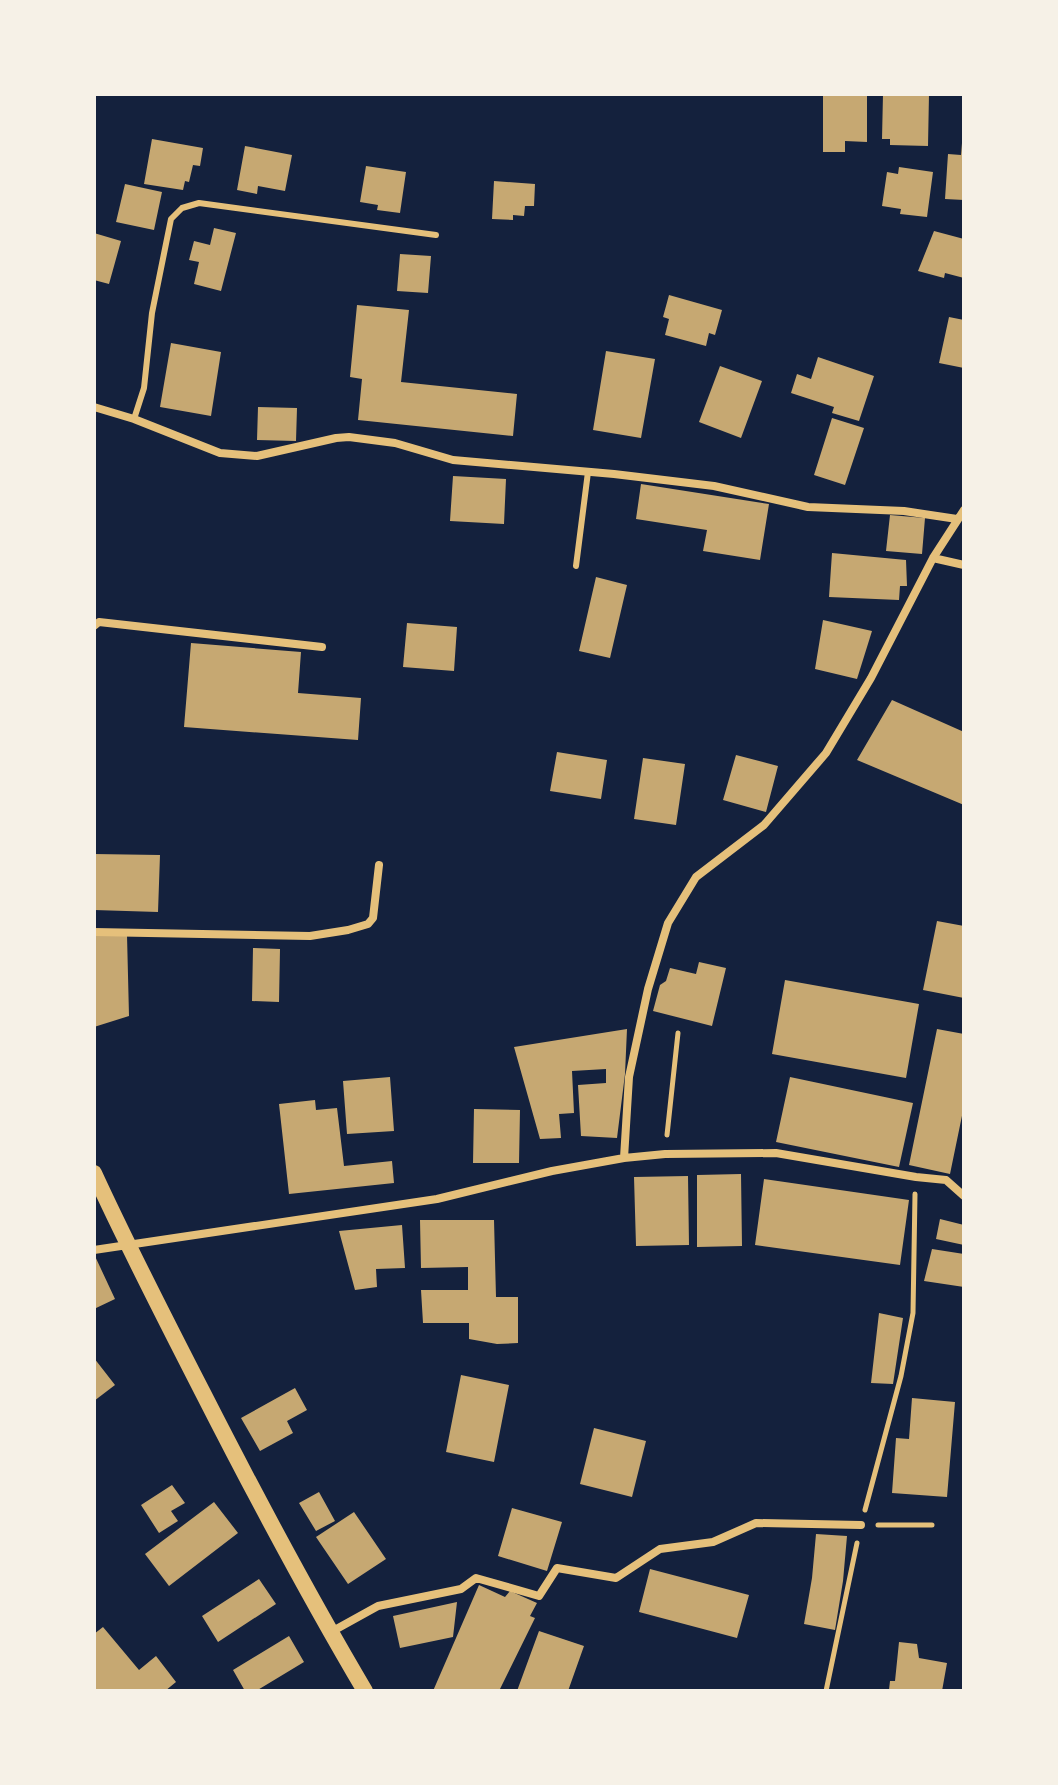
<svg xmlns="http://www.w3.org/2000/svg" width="1058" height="1785" viewBox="0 0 1058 1785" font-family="Signika,sans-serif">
	<rect width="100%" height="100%" fill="#14213d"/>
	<path fill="#c6a872" d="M823,94H867V142L845,141V152H823Z
		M883,94H929L928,146L890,145V139H882Z
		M152,139L203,148L200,166L193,165L189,182L185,181L183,190L144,184Z
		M962,143H964V200L945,199L948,154L961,155Z
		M245,146L292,155L285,191L258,186L257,194L237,190Z
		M366,166L406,172L400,213L377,210L378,205L360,202Z
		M899,167L933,172L927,217L900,214L901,209L882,206L887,172L898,174Z
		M494,181L535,184L534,206H525L524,216L513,215V220L492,219Z
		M125,184L162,192L154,230L116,222Z
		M214,228L236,233L221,291L194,284L199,262L189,260L194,241L210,245Z
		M934,231L964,239V278L945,273L944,278L918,271Z
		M94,233L121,241L109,284L94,280Z
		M400,254L431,256L428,293L397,291Z
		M669,295L722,310L715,335L709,333L706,346L665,335L669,319L663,317Z
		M357,305L409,310L401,382L517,394L513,436L358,420L362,379L350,377Z
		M949,317L964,320V368L939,363Z
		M171,343L221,352L211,416L160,407Z
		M606,351L655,359L641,438L593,430Z
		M818,357L874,376L859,421L832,413L834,407L791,393L797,374L811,379Z
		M720,366L762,381L741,438L699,422Z
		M258,407L297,408L296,441L257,440Z
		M832,418L864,428L845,485L814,475Z
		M453,476L506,479L504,524L450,521Z
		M641,484L769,504L760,560L703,551L707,530L636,519Z
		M890,515L925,518L922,554L886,551Z
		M832,553L906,560L907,586H900L899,600L829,597Z
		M596,577L627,585L610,658L579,651Z
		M823,620L872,631L857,679L815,669Z
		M407,623L457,627L454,671L403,667Z
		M191,643L301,652L298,693L361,698L358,740L184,727Z
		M892,700L964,732V805L857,760Z
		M557,752L607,760L601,799L550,791Z
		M736,755L778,766L766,812L723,800Z
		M643,758L685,764L676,825L634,819Z
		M94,854L160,855L158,912L94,910Z
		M937,921L964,926V998L923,990Z
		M127,935L129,1016L94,1027V936Z
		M253,948L280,949L279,1002L252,1001Z
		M699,962L726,968L712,1026L653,1011L660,985L666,981L670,968L696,974Z
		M785,980L919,1004L906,1078L772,1054Z
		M627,1029L625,1074L617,1138L581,1136L578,1085L606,1083V1069L572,1071L574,1113L559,1114L561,1138L540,1139L514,1047Z
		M937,1029L964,1034V1106L950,1174L909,1165Z
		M390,1077L394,1131L347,1134L343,1081Z
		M790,1077L913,1103L899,1167L776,1142Z
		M315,1100L316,1110L337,1108L344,1166L392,1161L394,1183L289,1194L279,1104Z
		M474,1109L520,1110L519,1163H473Z
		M741,1174L742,1246L697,1247V1175Z
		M688,1176L689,1245L636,1246L634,1177Z
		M764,1179L909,1200L900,1265L755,1245Z
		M940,1219L964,1225V1245L936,1239Z
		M420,1220H494L496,1297H518V1343L497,1344L469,1339V1323H423L421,1290H468V1267L421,1268Z
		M402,1225L405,1268L376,1269L377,1287L355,1290L339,1231Z
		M932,1249L964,1254V1287L924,1281Z
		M94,1254L115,1299L94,1309Z
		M879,1313L903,1318L893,1384L871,1383Z
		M94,1358L115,1385L94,1401Z
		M461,1375L509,1385L494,1462L446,1452Z
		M295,1388L307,1410L287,1421L293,1433L260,1451L241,1418Z
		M912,1398L955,1402L947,1497L892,1493L896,1438L909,1439Z
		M594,1428L646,1441L632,1497L580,1484Z
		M172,1485L185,1503L171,1511L178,1521L159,1533L141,1505Z
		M319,1492L335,1521L316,1531L299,1503Z
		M214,1502L238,1533L169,1586L145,1554Z
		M512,1508L562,1522L547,1571L498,1556Z
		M354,1512L386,1559L348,1584L316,1537Z
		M816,1534L847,1536L843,1581L835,1630L804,1624L812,1578Z
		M650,1569L749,1595L737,1638L639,1612Z
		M259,1579L276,1604L218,1642L202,1616Z
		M479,1585L505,1597L510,1591L537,1603L530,1616L535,1618L499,1691H433Z
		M457,1602L453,1637L400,1648L393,1616Z
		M103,1627L139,1670L156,1656L176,1682L165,1691H94V1634Z
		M539,1631L584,1646L568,1691H517Z
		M289,1636L304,1662L256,1691H245L233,1670Z
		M899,1642L917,1644L919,1658L947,1663L942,1691L889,1690L890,1681H895Z"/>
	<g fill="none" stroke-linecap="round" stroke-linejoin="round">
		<path stroke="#e5c07b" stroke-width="5" d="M667,1135L678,1033
			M865,1510L901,1376L913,1313L915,1194
			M878,1525H932
			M826,1691L857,1543"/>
		<path stroke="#e5c07b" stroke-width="6" d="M134,419L144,388L152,313L171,219L182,208L199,203L436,235
			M576,566L588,472"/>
		<path stroke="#e5c07b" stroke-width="8" d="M94,407L134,419L220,453L257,456L336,438L349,437L395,443L453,460L614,474L714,486L808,507L904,511L957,519
			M933,558L964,565
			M94,626L99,622L322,647
			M94,932L310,936L348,930L368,924L373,918L379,865
			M624,1158L629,1077L648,989L668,923L696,877L764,825L826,753L871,678L933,558L964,510
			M94,1250L437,1199L552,1171L624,1158L665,1154L776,1153L916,1177L946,1180L964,1196
			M331,1632L378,1606L461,1589L476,1578L539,1596L557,1568L616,1578L660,1549L713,1542L756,1523L861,1525"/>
		<path stroke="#e5c07b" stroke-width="16" d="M94,1173C128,1247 165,1319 202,1391C254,1493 307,1593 365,1691"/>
	</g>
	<rect width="1058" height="1785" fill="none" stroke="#f6f1e7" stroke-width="192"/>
</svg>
